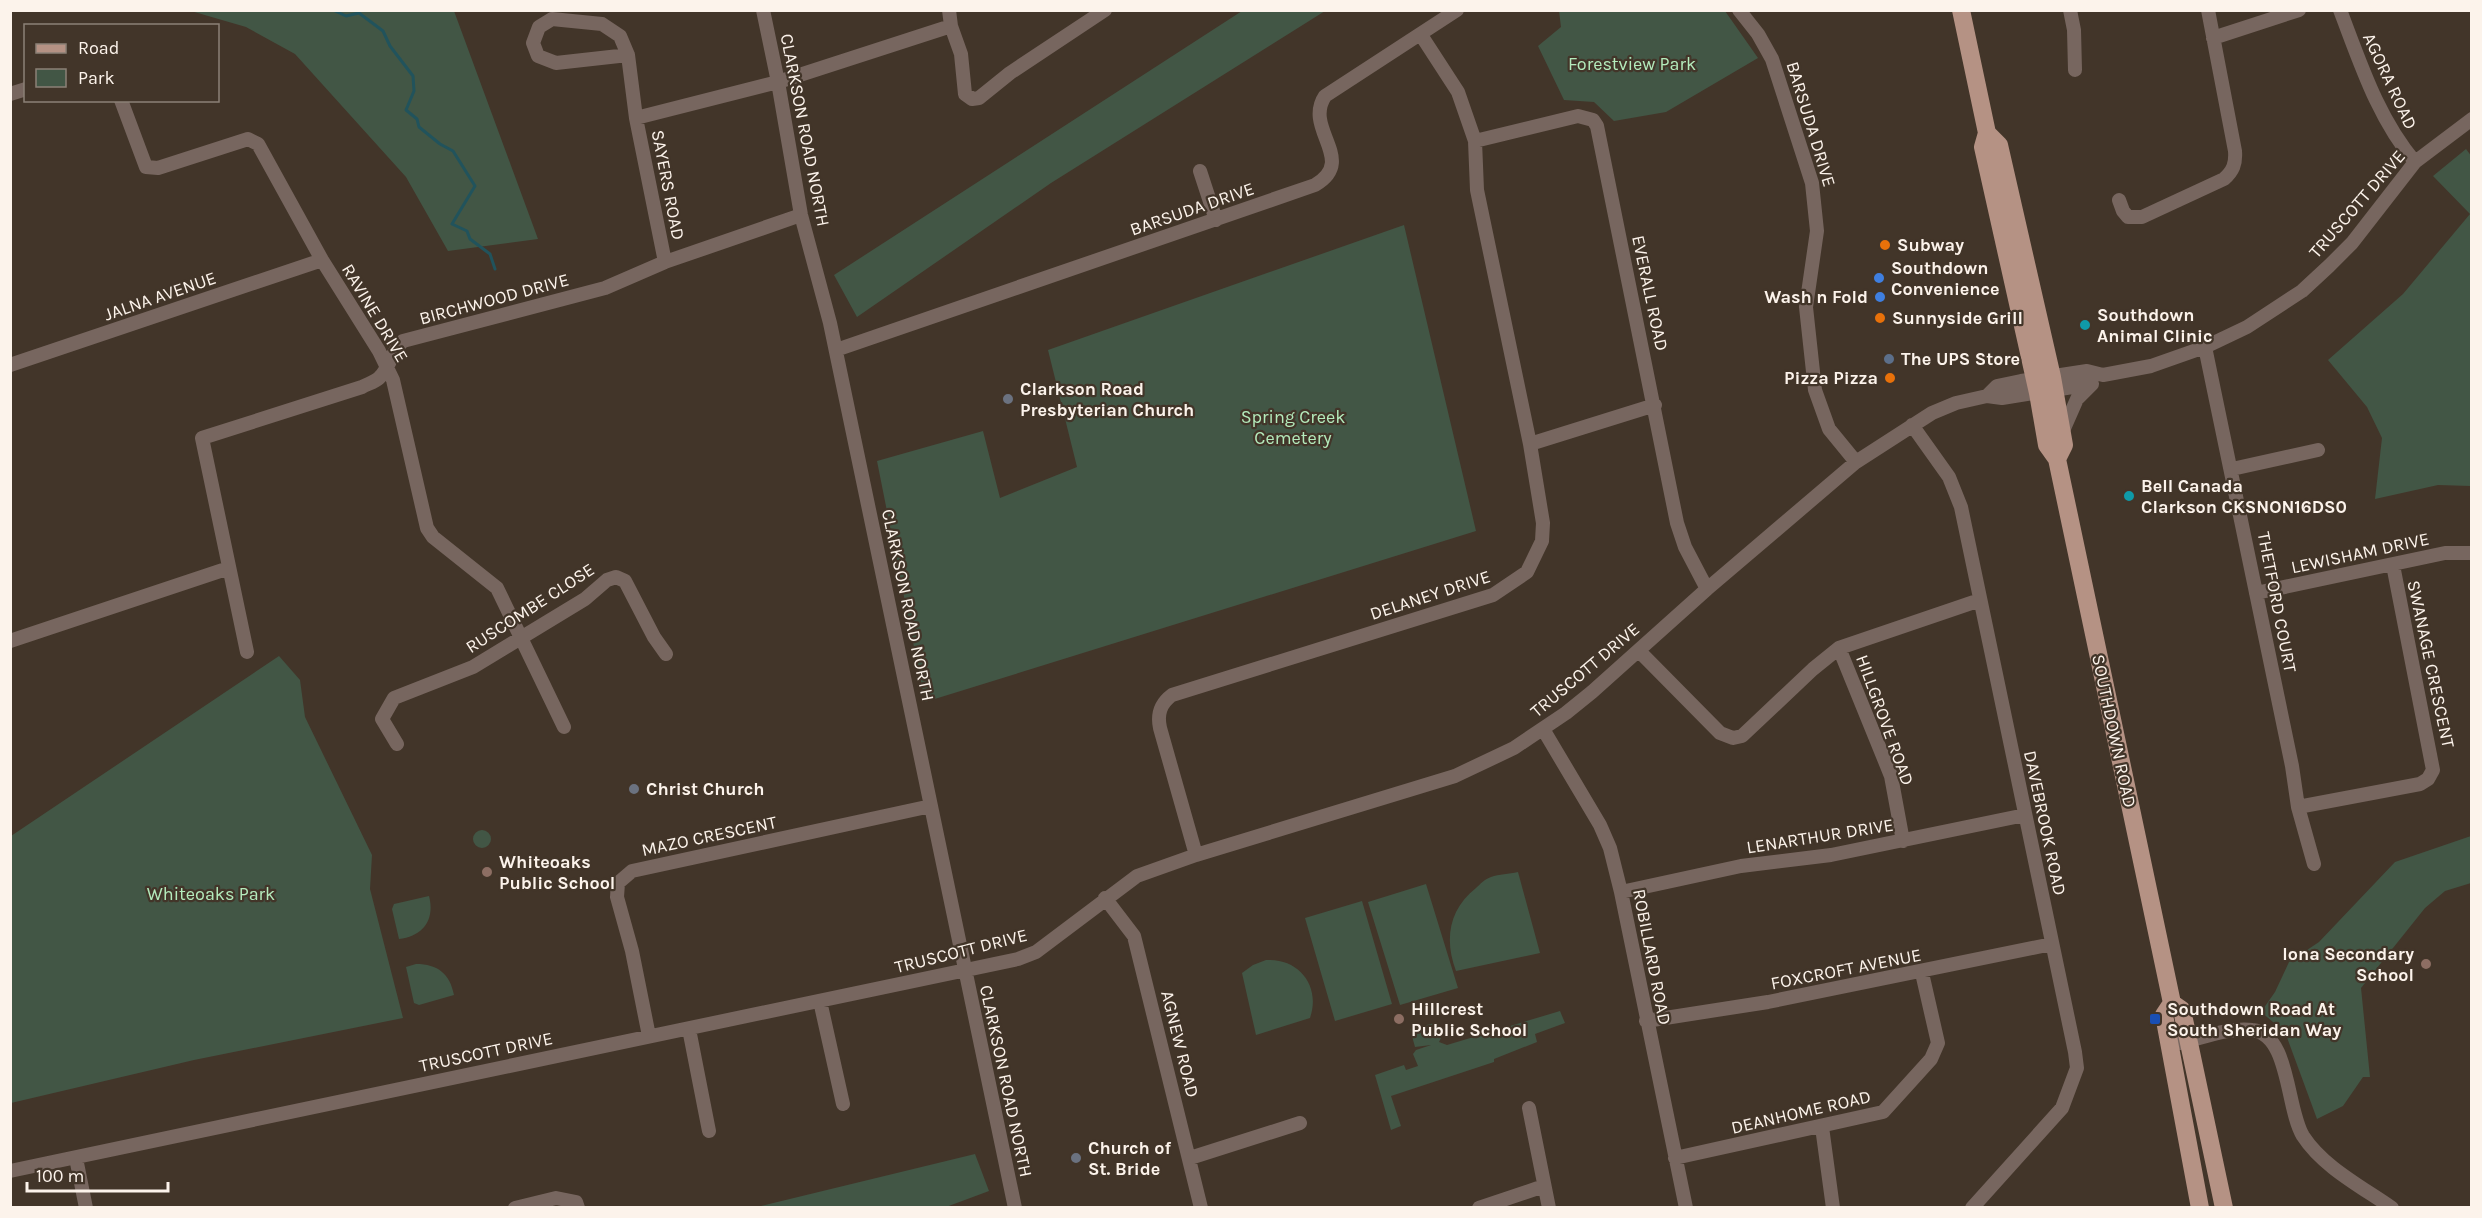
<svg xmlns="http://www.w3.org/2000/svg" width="2482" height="1218" viewBox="0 0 2482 1218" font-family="Karla,sans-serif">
	<rect width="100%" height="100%" fill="#423529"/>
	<path fill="#425645" d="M191,11H454L538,239L448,251L406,177L295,54L246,27Z
		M1242,11H1325L1051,183L857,317L834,275Z
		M1559,11H1725L1758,58L1666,112L1614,121L1594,102L1564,100L1538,46L1561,27Z
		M2466,149L2472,157L2471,486L2438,485L2375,499L2382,438L2367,407L2328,360L2403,294L2470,214L2433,176Z
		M1404,225L1476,531L925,702L877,461L983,431L1000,498L1077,467L1048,350Z
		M279,656L300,680L305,717L372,855L370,889L403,1018L194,1060L11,1103V836Z
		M473 839a9 9 0 1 1 18 0a9 9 0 1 1-18 0Z
		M2471,836V883L2445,891L2425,908L2361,988L2370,1077H2363L2343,1106L2317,1119L2285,1032L2261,1012L2275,992L2289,962L2319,942L2395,862Z
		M1518,872L1540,953L1456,971C1444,940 1449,909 1476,888C1480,884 1485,879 1491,877C1499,874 1509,874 1518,872Z
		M1426,884L1458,988L1400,1005L1368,902Z
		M429,896C435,919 424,936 399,939L392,909L394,904Z
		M1362,901L1392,1004L1335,1021L1305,918Z
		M1266,960C1299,958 1321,986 1310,1018L1256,1035L1242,973L1253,965Z
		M416,964C438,964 450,974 454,995L419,1005L414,1003L406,967Z
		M1560,1011L1565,1023L1535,1034L1537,1042L1494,1059V1062L1391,1096L1401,1126L1391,1130L1375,1075L1404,1065L1406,1070L1418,1066L1413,1054L1416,1050L1431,1045L1415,1047L1410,1029L1435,1023L1441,1038L1439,1042L1447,1045Z
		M975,1154L989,1191L946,1207H757Z"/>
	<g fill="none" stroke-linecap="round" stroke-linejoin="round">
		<path stroke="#21535c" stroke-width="3" d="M333,10L346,16L359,13L383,31L390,46L413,76L414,91L406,110L417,119L419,127L440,144L453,151L475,186L452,224L467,231L470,239L490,254L495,269"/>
		<path stroke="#77665f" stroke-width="14" d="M763,10L778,82L801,215L830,323L1015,1208
			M949,10L951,26L961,54L965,94L972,99L979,98L1010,73L1105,10
			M1739,10L1758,34L1772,59L1812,183L1817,231L1806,307L1815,390L1829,429L1856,462
			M2070,10L2074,30L2075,70
			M2340,10C2360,62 2378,119 2415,162
			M2213,38L2299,10
			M628,55L556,63L538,56L533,43L539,27L552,19L602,24L620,36L628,55L636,118L665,262
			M10,94L26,89
			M121,100L146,167L158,168L248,139L258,144L322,260L379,351L393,380L427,528L433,537L497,588L564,727
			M636,118L778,82L951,26
			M1475,141L1578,116L1593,120L1597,126L1677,523L1685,547L1707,589
			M1200,171L1216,220
			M2119,200L2123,211L2128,217H2142L2224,179C2233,171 2236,164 2235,151L2208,10
			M2205,347L2292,766L2298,807L2314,864
			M836,350L1315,185C1358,160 1303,129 1325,96L1457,10
			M10,365L322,260
			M1987,396L1997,386L2021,381L2087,371L2103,375L2151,366L2205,347L2247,327L2302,291L2329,266L2352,243L2415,162L2472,119
			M1912,425L1949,477L1961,507L2075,1052L2077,1068L2062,1108L1972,1208
			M2062,433L2077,399L2092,384
			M1530,444L1655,405
			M2232,469L2318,450
			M2256,593L2445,553H2472
			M10,641L229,568
			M1839,648L1891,776L1903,841
			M1639,651L1720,733L1733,738L1742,736L1813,669L1839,648L1980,600
			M247,652L202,438L362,387C367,384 375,382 379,378C391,367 391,351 403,341L605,288L665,262L801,215
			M1543,729L1600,825L1610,848L1621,892L1686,1208
			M397,744L382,719L394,698L473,667L585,599L607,580L616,577L625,581L654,637L666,654
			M2298,807L2420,784L2428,779L2433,770L2393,565
			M1196,855L1160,728C1157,714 1160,704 1172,695L1493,595L1527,572L1542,541L1543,523L1530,444L1477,190L1475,141L1458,92L1421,35
			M1621,892L1741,866L1831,855L2025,815
			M1105,898L1134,936L1201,1208
			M820,1001L843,1104
			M1646,1021L1768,1002L2052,944
			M689,1029L709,1131
			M649,1036L632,951L617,897L618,883L632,871L931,806
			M2180,1043C2202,1038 2230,1027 2252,1030C2290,1034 2286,1108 2303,1136C2323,1167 2362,1187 2392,1208
			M1529,1108L1549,1208
			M1822,1127L1833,1208
			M76,1158L86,1208
			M1190,1158L1300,1123
			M1675,1158L1883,1112L1931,1059L1938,1043L1922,973
			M10,1171L1018,959L1036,952L1137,876L1196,855L1455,776L1514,748L1566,713L1592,692L1707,589L1856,462L1932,413L1956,403L1987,396L2002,398L2092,384
			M515,1208L556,1198L576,1202L578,1208
			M1479,1208L1544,1186"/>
		<path stroke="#b59284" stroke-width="18" d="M1961,10L1987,133L1983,147L2038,393L2047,445L2057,459L2172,1003L2182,1010L2224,1208
			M1987,133L1999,145L2052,377L2064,445L2057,459
			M2172,1003L2164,1015L2200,1208"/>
	</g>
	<g fill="#e8710a" stroke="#423529" stroke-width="2">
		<circle cx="1885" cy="245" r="6"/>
		<circle cx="1880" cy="318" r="6"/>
		<circle cx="1890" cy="378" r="6"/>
	</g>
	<g fill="#3f7fe0" stroke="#423529" stroke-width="2">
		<circle cx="1879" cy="278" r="6"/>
		<circle cx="1880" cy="297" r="6"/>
	</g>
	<g fill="#0f9aa8" stroke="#423529" stroke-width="2">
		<circle cx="2085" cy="325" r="6"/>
		<circle cx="2129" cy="496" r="6"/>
	</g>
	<circle fill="#5c6f8a" stroke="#423529" stroke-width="2" cx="1889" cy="359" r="6"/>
	<g fill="#6b7280" stroke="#423529" stroke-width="2">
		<circle cx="1008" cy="399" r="6"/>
		<circle cx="634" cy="789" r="6"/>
		<circle cx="1076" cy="1158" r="6"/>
	</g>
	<g fill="#8d6e63" stroke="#423529" stroke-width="2">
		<circle cx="487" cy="872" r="6"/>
		<circle cx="2426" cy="964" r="6"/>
		<circle cx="1399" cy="1019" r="6"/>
	</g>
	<rect fill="#1a4fb4" stroke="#423529" stroke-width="2" x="2149" y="1013" width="12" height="12" rx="3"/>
	<g text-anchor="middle" stroke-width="4.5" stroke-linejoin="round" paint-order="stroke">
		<g font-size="18" fill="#b4ebbc" stroke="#423529">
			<text x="1632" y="70">Forestview Park</text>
			<text x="1293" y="423">Spring Creek<tspan x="1293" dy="21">Cemetery</tspan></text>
			<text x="211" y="900">Whiteoaks Park</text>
		</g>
		<g font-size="18" fill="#fcf3eb" stroke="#423529">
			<text transform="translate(2390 81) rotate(65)" y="6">AGORA ROAD</text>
			<text transform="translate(1811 124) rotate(73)" y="6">BARSUDA DRIVE</text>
			<text transform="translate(805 130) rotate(79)" y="6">CLARKSON ROAD NORTH</text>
			<text transform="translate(668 185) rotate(79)" y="6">SAYERS ROAD</text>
			<text transform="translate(2357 204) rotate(-49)" y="6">TRUSCOTT DRIVE</text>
			<text transform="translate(1192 209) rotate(-19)" y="6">BARSUDA DRIVE</text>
			<text transform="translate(1650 293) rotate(78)" y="6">EVERALL ROAD</text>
			<text transform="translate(160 296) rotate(-19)" y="6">JALNA AVENUE</text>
			<text transform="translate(494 299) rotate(-15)" y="6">BIRCHWOOD DRIVE</text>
			<text transform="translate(375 313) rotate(59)" y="6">RAVINE DRIVE</text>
			<text transform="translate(2360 553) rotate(-12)" y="6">LEWISHAM DRIVE</text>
			<text transform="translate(1430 595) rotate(-18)" y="6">DELANEY DRIVE</text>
			<text transform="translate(2277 602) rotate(79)" y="6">THETFORD COURT</text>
			<text transform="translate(908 605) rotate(78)" y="6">CLARKSON ROAD NORTH</text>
			<text transform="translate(530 608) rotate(-33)" y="6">RUSCOMBE CLOSE</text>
			<text transform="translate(2431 664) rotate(78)" y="6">SWANAGE CRESCENT</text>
			<text transform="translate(1585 670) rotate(-40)" y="6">TRUSCOTT DRIVE</text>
			<text transform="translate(1885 720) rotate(70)" y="6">HILLGROVE ROAD</text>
			<text transform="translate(2114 731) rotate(78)" y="6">SOUTHDOWN ROAD</text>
			<text transform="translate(2045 823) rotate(78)" y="6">DAVEBROOK ROAD</text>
			<text transform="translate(709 836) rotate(-12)" y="6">MAZO CRESCENT</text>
			<text transform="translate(1820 836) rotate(-9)" y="6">LENARTHUR DRIVE</text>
			<text transform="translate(961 951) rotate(-14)" y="6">TRUSCOTT DRIVE</text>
			<text transform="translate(1652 957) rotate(79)" y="6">ROBILLARD ROAD</text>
			<text transform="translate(1846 969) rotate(-11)" y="6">FOXCROFT AVENUE</text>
			<text transform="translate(1180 1044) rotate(76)" y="6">AGNEW ROAD</text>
			<text transform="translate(486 1052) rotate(-12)" y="6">TRUSCOTT DRIVE</text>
			<text transform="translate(1006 1081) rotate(78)" y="6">CLARKSON ROAD NORTH</text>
			<text transform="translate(1801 1112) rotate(-13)" y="6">DEANHOME ROAD</text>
		</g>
		<g font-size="18" font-weight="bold" fill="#fcf3eb" stroke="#423529" text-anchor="start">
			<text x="1897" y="251">Subway</text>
			<text x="1891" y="274">Southdown<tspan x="1891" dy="21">Convenience</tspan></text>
			<text x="1868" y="303" text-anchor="end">Wash n Fold</text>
			<text x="2097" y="321">Southdown<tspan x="2097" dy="21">Animal Clinic</tspan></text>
			<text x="1892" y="324">Sunnyside Grill</text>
			<text x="1901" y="365">The UPS Store</text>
			<text x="1878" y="384" text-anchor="end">Pizza Pizza</text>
			<text x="1020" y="395">Clarkson Road<tspan x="1020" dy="21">Presbyterian Church</tspan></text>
			<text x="2141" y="492">Bell Canada<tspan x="2141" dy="21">Clarkson CKSNON16DS0</tspan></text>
			<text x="646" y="795">Christ Church</text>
			<text x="499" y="868">Whiteoaks<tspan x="499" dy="21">Public School</tspan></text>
			<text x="2414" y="960" text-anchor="end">Iona Secondary<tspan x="2414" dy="21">School</tspan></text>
			<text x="1411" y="1015">Hillcrest<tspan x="1411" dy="21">Public School</tspan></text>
			<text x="2167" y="1015">Southdown Road At<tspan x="2167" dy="21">South Sheridan Way</tspan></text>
			<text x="1088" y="1154">Church of<tspan x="1088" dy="21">St. Bride</tspan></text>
		</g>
	</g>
	<rect width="2482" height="1218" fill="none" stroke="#fcf3eb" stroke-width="24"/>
	<rect x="24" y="24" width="195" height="78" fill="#423529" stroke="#8c8177" stroke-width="1.5"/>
	<rect x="36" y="44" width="30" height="9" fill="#b59284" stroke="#8c8177" stroke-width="1.5"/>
	<text x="78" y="54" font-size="18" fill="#fcf3eb">Road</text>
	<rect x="36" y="69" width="30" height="18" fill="#425645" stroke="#8c8177" stroke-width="1.5"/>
	<text x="78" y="84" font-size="18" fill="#fcf3eb">Park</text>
	<path d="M27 1182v9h141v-9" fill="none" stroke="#fcf3eb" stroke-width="3"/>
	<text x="36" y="1182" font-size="18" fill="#fcf3eb" stroke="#423529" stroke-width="4.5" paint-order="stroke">100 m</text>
</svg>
